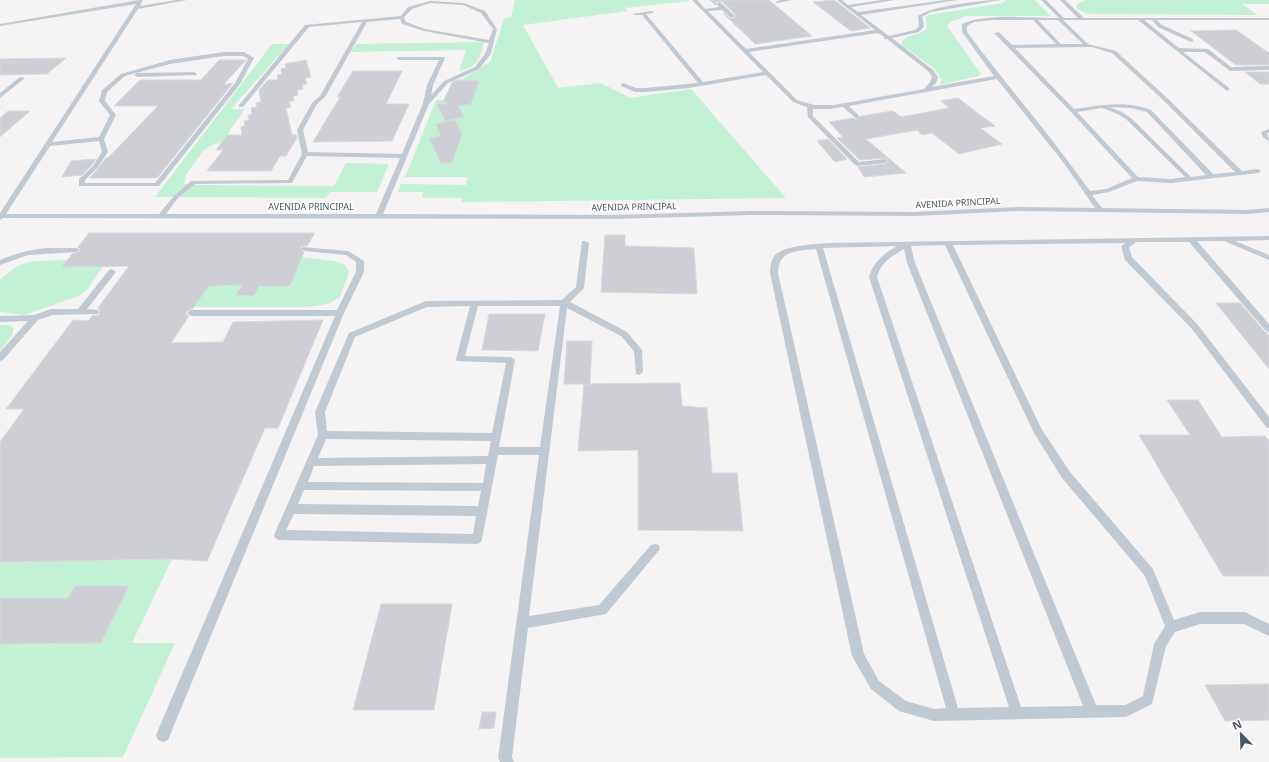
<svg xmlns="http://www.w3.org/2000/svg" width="1269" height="762" viewBox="0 0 1269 762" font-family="'Noto Sans',sans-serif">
	<rect width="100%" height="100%" fill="#f5f3f3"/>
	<path fill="#c3f1d5" d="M515,0H688L690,1L625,8L627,11L523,25L558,88L601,83L631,98L691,89L786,198L461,202L462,198H422L423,192H398L401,184L466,185L467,177H405L436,100H445L453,80H461L490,62L504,19L511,17Z
		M1006,0H1035L1051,16H966L950,22L947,26L979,71L981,74L978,76L940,85L942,80L935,69L902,45V42C907,33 920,37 927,28L926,17L929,15L1003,3Z
		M1083,0H1269V4H1242L1258,15L1088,14L1076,8L1078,3L1084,1Z
		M484,42C479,60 478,67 459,71L466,50L351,52L356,44Z
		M272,44H289L231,109H245L222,142L212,145L203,151L186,175L184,184L197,185L334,186L346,163L389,164L377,192H330L326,198L155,197Z
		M301,257L334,261L345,265L349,272L340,297L328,304L307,307H194L202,295L173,286L242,285L236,295L254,296L259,286H290Z
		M67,260L63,267L103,266L87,290L78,296L24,315L0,312V280C6,275 13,268 20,265C34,259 52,261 67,260Z
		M0,325H9L14,328L12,335L0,351Z
		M172,559L132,643H175L123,757L0,758V562Z"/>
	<path fill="#cdcfd5" stroke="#d7d9de" d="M710,0H769L812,36L755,44L723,13L730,18H735V14L721,1L715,2L716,6Z
		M834,0L841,5L870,28L851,31L813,2Z
		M1236,30L1269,53V65H1236L1191,31Z
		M66,58L47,74L0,75V59Z
		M219,60H246L223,85L233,83L157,178H90L106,158L109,157L158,106H114L140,80H201Z
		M306,60L311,77L305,78L307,84L302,85L303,89L297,90L298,95L293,96L294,101H289L291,107L286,108L292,135H296L297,138L286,156H280L271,171H207L223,150H216L227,135H242L241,127L245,126L244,121L249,120L248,115L252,114L251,108L257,107L256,103L261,102L259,90L268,80H278L277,75L282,74L281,69L286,68L285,64Z
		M353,71H402L386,104H409L392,141L313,142L340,97H337Z
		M1245,72H1269V84H1260Z
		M457,80L479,81L471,104L458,106L464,117L445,121L437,104H447L444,100L452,83Z
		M958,98L995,126L980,128L1002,144L959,154L932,133L922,135L917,130L866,139L906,173L864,177L858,167L885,164L889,161L885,158L860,160L837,138L843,137L829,122L853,118L857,120L861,116L893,111L901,117L949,108L941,101Z
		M8,111H30L0,137V118Z
		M455,120L462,134L452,163H441L429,138L441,136L436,124Z
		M828,139L847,159L835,162L817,141Z
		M96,159L92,165L82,175L62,177L71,161Z
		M89,233H315L307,246H301L300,248L304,252L290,286H259L254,296L236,295L242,285L209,286L193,308L186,312V314L189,316L171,343L223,342L233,322L323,320L278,428H265L207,561L172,559L0,562V442L24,409H6L73,320L88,321L92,316L99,315L100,311L98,308L129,266L62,267L72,254L81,251L78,247Z
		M605,235H625V246L694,248L697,294L601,292Z
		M1216,303H1240L1265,332L1269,335V369Z
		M489,314H545L538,351L482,350Z
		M567,341H592L590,384H585L680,383L682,406L707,408L712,473H737L743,531L638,530V450L578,451L584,384H564Z
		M1167,400H1198L1222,437L1265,436L1269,441V576H1223L1139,435H1190Z
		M75,586H129L101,643L0,644V598H68Z
		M381,604H452L434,710H353Z
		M1269,684V720L1225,721L1205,685Z
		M482,712H496L494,728L479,729Z"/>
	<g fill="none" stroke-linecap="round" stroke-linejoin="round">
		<path fill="#c1cad2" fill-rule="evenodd" d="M139,0H143L140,6L176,0H187L138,9L52,142L99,137L110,115L99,101L102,90L121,74L170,60L224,52H244L254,58L240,84L159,186H79V179L93,166L102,152L99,141L50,146L6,214H159L174,196L191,181L288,180L302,154L297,130L312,103L320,96L362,22L309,27L243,107H239V105L305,25L401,16L408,7L430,1L464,3L485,11L497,29L491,54L479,69L448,83L429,104L383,214L613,215L752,211L915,212L1018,207L1095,208L1063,162L997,79L849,106L860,117L857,119L843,107L829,109H813V116L859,162L885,159L888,161L885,163L857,166L855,165L808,117L807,107L793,102L766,75L689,88L645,92H635L621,86V84L623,83L636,88H645L698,83L642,15H634L632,14L651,11H653V13L646,14L703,82L763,72L692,0H697L705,9L719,7L716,3L720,2L734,15V17H730L722,10L708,11L746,49L875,30L837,0H842L848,5L882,0H895L851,7L858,12L946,0H958L861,15L889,36L915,30L919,26L918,16C931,6 983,0 1001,0L931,12L922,17L924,26L919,32L892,38L933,70L938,77L936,83L932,87L994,76L962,32V24C988,13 1030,18 1059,18L1041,0H1046L1064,18H1078L1060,0H1065L1084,18H1269V20H1157L1162,25L1193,39V41L1191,42L1158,27L1152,20H1144L1179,48L1208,49L1231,67L1269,66V70L1230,71L1205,52H1183L1229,88L1230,89L1227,91L1138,20H1063L1088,44L1116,51L1165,96L1242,171L1258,169L1261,171L1258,173L1171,183L1137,181L1109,192L1092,195L1102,208L1248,210L1269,208V212L1248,214L1018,211L915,216L752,215L613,219L3,218L0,220V213L136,4L0,26V24ZM430,3L463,5L481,13L493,29L489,40L425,29L406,22L404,17L412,9ZM400,19L402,24L424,31L489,43L485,54L475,67L444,81L431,95L433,85L445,58L444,57H397L396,58L399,60H439L427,85L423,103L402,154L308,152L303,130L317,104L325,97L367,22ZM992,20H1033L1056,44L1012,45L999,32L994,33L1071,112L1132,178L1106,189L1090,191C1051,136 1007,86 967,32V26L974,22ZM1038,20H1058L1083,44H1061ZM878,33L884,37V39H887L929,72L932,77L930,82L924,89L834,105H814L797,100L749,52ZM1092,47L1112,53L1161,98L1235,172L1213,174L1151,110C1125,100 1101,105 1074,109L1015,48ZM224,56H243L248,59L235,83L155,183H85V180L97,168L108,152L104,139L116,115L105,101L107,92L125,76L170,64ZM1110,107L1131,108L1147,112L1206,175L1191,177L1132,119L1122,112ZM1102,108L1118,114L1128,121L1185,177L1171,179L1138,177L1077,112ZM307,156L400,158L376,214H166L178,198L195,184L292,183Z
			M781,0H792L777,3L775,2Z
			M194,72L197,74L196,75L137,77L134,75L137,73Z
			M20,77L25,78L0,98V93Z
			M1269,129V133H1267L1269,142L1263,137L1261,132Z
			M1269,236V240L1235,241L1269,255V260L1224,241H1197L1269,324V332L1266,331L1189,242H1137L1129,247L1132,257L1198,325L1269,417V428L1266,427L1192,329L1125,260L1121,246L1126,243L953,245L1041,428L1070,472L1153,569L1174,620L1200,612H1245L1269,624V636L1244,624H1200L1175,632L1166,646L1152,704L1126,717L934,721L899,711L871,689L852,656L770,273C770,267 771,260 775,255C786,245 816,244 830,243ZM945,245L1034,433L1062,478L1145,576L1165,626L1154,644L1143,696L1125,705H1096L915,263L911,246ZM897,246C884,254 873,262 869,277L1009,707L958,708L823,248ZM816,249L946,708L934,709L906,701L879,681L864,654L778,273C778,250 797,251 816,249ZM904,249L907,263L1083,706L1021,707L877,277C881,262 892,256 904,249Z
			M582,241H585L589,243L584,288L570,302L627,332L642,350L643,372L639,375L636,374L634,351L621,336L567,308L529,616L599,605L651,545L655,544L659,545L660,549L606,614L528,628L512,757L514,762H500L498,758L539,455H498L482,539L481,542L477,544L279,540L275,538L274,535L318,435L315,412L349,333L426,301L562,300L576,287ZM470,306L456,359L457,361L506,363L492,433L327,431L325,412L355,337L427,307ZM478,306H560L540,447H499L515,360L511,357L465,356ZM326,439L491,441L488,456L318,458ZM486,464L483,483L308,482L314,466ZM304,490L481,491L478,506L298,504ZM294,514L476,516L473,534L286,530Z
			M302,247L348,251L364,261V272L344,313L168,740L163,742L158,740L156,735L335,316H191L187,313L191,310H337L356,272V262L346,255L305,251L301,249Z
			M46,248H76L80,250L76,252L28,255L0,265V260C15,253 30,250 46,248Z
			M112,269L116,272L87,309L98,310L99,312L98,314L52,315L38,320L3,360L0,361V352L28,321L0,322V316L34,315L51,309H78L109,270Z"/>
	</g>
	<g text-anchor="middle" stroke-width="4" stroke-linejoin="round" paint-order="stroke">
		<g font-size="9" fill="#4a5661" stroke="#fff">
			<text transform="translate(958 203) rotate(-3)" y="3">AVENIDA PRINCIPAL</text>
			<text x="311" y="210">AVENIDA PRINCIPAL</text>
			<text transform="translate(634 207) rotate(-1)" y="3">AVENIDA PRINCIPAL</text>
		</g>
	</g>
	<g transform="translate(1241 734) rotate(337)" stroke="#ffffff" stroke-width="3" paint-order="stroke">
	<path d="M0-3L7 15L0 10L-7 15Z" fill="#4a5661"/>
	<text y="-6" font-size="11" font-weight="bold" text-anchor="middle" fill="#4a5661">N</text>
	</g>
</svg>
